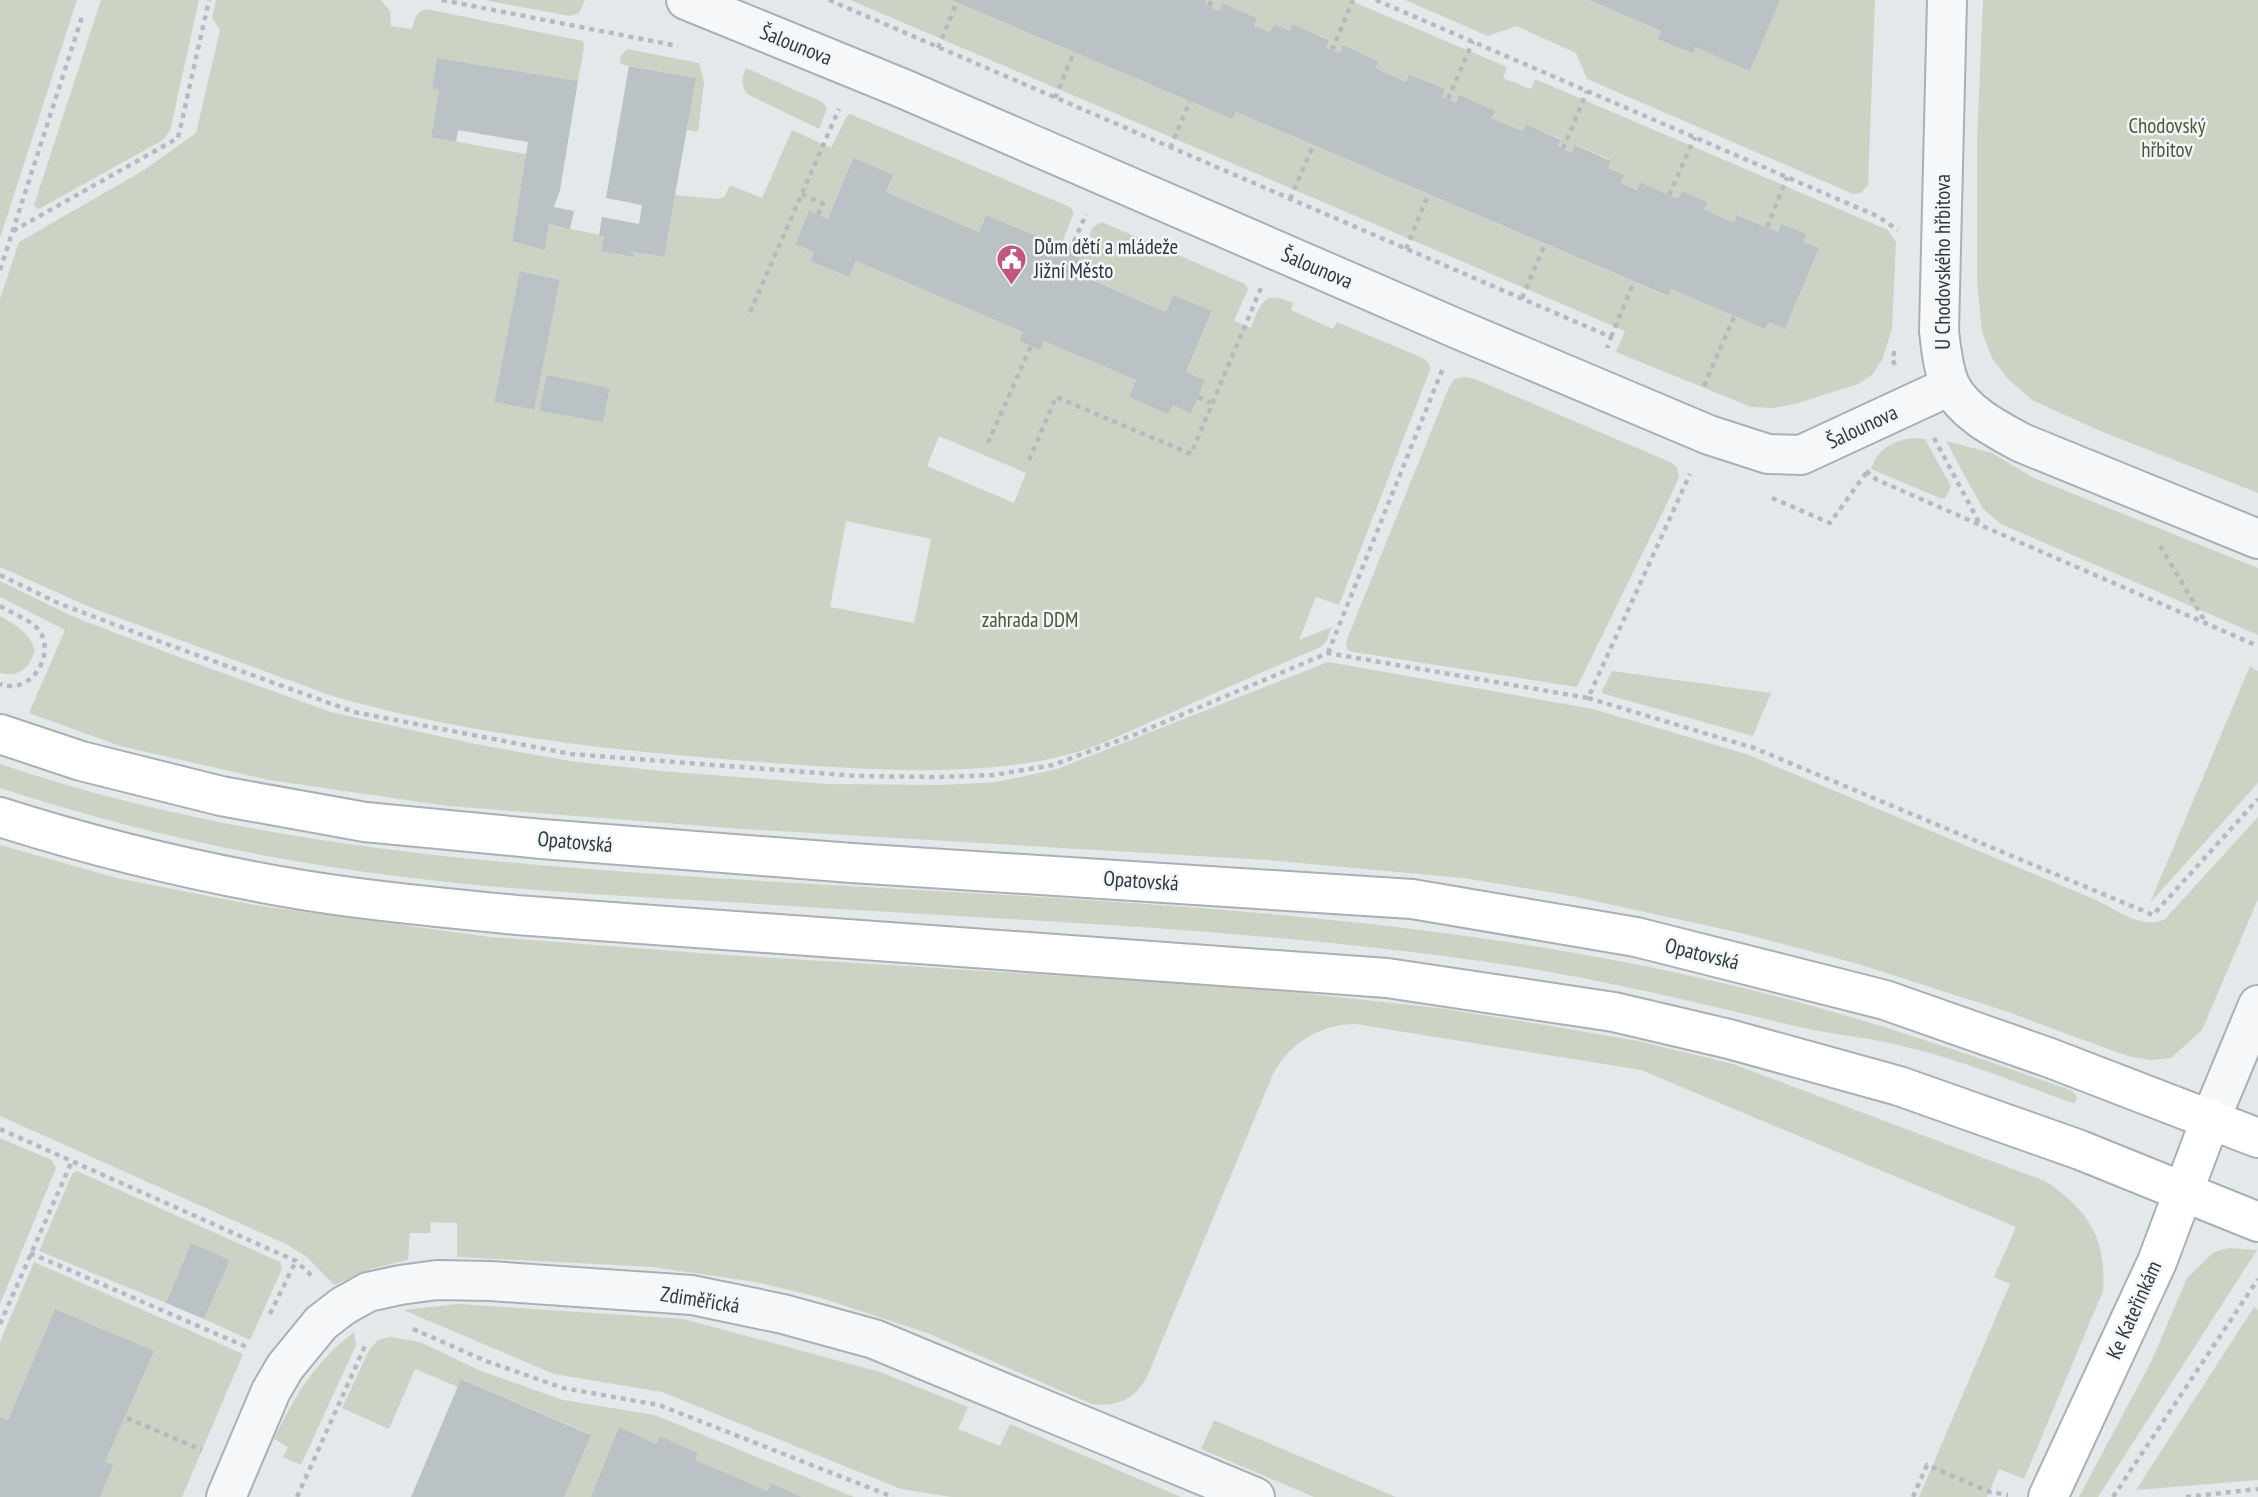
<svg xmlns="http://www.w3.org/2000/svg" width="2258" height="1497" viewBox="0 0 2258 1497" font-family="'PT Sans Narrow',sans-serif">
	<rect width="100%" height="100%" fill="#e3e8ea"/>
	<path fill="#ccd3c5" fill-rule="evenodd" d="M0,0H77L0,238Z
		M101,0H199L170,131L163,140L39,209L34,206L35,202Z
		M216,0H381L390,11L391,26L412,29C414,19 416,12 426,9L583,41L584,47L578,81L437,58L432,88L439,90L431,137L526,154L512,241L545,249L549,224L604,236L602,251L632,257L633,252L663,257L675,195L718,199L725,196L730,185L762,198L792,130L831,148L847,116L850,114L1070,207L1074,213L1060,247L986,215L979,232L886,192L853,158L828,219L809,212L795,243L814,252L810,261L849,277L856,261L1023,332L1019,341L1040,349L1044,341L1136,380L1129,397L1168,413L1173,405L1204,380L1186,372L1212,312L1173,295L1166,312L1073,272L1093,227L1102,222L1245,284L1248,289L1234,321L1251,328C1261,302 1264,290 1293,303L1291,310L1333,329L1337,322L1425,359L1429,364L1430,370L1339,605L1316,597L1299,640L1332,627L1326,642L1321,647C1269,669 1217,692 1166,715C1131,730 1095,749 1058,757C968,778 864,769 773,763C626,752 478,737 335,697L92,608L0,567V299L19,242L144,170L196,133L220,30L212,18ZM521,271L560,280L533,410L494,402ZM548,376L610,388L603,422L539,411ZM939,436L1026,473L1014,503L927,466ZM846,521L931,539L914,623L830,607Z
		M484,0H585L579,13L569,16Z
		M850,0H951L1232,119L1236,112L1667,296L1671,289L1765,329L1769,322L1785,328L1819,248L1803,242L1805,234L1781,224L1778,232L1738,215L1734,223L1704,209L1682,191L1678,199L1640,182L1637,190L1621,183L1624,175L1608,168L1611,160L1576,145L1572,153L1558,146L1561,139L1526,124L1522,131L1491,118L1494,111L1459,96L1456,103L1442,97L1445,89L1410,74L1406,82L1376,68L1378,61L1343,45L1340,53L1326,47L1328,39L1293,24L1290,31L1274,24L1270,32L1254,26L1257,18L1222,3L1219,11L1205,4L1206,0H1349L1507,67L1503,78L1531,89L1535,79L1888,230L1896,242L1892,329L1882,360L1872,375L1858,384L1795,404L1773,408L1751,407L1616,352L1625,331Z
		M1405,0H1589L1661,31L1657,39L1692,54L1695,47L1750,70L1780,0H1875L1868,185L1861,193L1853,194L1587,79L1576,53L1516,26L1488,36Z
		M1983,0H2258V493L2098,430L2032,400L2007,378L1992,358L1982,332L1977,279V142Z
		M627,49L699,63L704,82L698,132L687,130L695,78L620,64L621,56Z
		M746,68L822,102L827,108L819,129L747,94C741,84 741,78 746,68Z
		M1464,377L1475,379L1670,462L1677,467L1679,477L1672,493L1577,687L1353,652L1347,649L1346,643L1350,632L1449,387L1455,379Z
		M1912,438L1925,439L1951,486L1946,497L1942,499L1871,469C1879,448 1891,442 1912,438Z
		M1946,441L1992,453L2034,478L2258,568V635L2001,524L1983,509Z
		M0,581L74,617L184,659L331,712L475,744L570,761L661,771L828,784L942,785L997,782L1057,769L1328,662L1593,709L1746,754L2094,899C2113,908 2144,931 2165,919L2258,817V899L2202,1030L2171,1058L2151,1060L2132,1057L2108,1049L2008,1012L1855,963L1741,933L1567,895L1462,878L1267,860L743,829L448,806L269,780L120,746L29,713L65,630L0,597Z
		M0,616C16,625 29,632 35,650C30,668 19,678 0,673Z
		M2250,666L2258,671V783L2150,903Z
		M1612,671L1771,693L1753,736L1601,693Z
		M0,764C212,836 434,859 656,874C853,888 1051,895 1248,912C1413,926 1578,948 1739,987C1853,1014 1963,1052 2073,1091L2077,1098L2075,1103L2069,1102C2010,1080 1951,1056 1889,1043C1858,1036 1826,1034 1795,1026C1706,1005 1618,983 1527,968C1273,928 1015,921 759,904C644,897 527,892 412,878C272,861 134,832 0,788Z
		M0,845L117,878L254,905L490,937L726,955L1245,987L1439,1008L1527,1022L1638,1041L1733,1064L2045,1181C2088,1209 2107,1239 2103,1291L2024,1479L1999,1469L1987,1497H1919L2010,1284L1994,1277L2016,1227L1641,1070L1355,1024C1319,1025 1291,1042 1273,1074L1147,1377C1134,1400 1117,1407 1092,1404L927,1333L818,1297L756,1282L653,1267L457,1257V1223L431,1222L430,1233H410L408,1260L371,1269L334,1285L307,1257L286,1244L0,1116Z
		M0,1138L52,1160L56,1168L0,1304Z
		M77,1171L280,1262L282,1269L250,1340L204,1319L230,1260L191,1243L166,1303L39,1251L72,1174Z
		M2229,1248L2257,1250L2098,1497H2079L2152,1360L2187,1278L2214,1252Z
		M34,1262L243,1354L182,1497H100L114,1466L105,1462L153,1351L55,1309L8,1420L0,1417V1342Z
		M458,1304L684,1319L880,1372L968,1407L958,1429L1000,1446L1010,1424L1181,1497H951L901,1489L662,1392L554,1374L403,1310Z
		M2254,1307L2258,1310V1480L2136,1490Z
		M354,1332L356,1345L301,1465L283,1457L288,1447L274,1439C295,1395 314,1363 354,1332Z
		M390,1337L420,1342L481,1371L563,1400L655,1415L854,1497H802L771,1483L767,1491L695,1460L698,1453L660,1436L656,1444L620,1428L591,1497H564L590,1434L462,1379L458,1387L415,1369L389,1429L342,1408L369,1350L378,1340Z
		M1214,1420L1396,1497H1314L1201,1449Z"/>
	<path fill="#bbc2c6" d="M951,0H1206L1205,4L1219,11L1222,3L1257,18L1254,26L1270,32L1274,24L1290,31L1293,24L1329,40L1326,47L1332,50L1340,53L1343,45L1378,61L1376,68L1406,82L1409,74L1445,89L1442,97L1456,103L1459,95L1495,111L1491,118L1522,131L1526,124L1561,140L1558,146L1572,153L1575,145L1611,161L1608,168L1624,175L1621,183L1637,190L1640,182L1678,199L1682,191L1707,202L1704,209L1734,223L1737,215L1778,232L1781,224L1806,234L1803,242L1819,248L1785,329L1769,322L1765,329L1671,289L1668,296L1236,112L1232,119Z
		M1589,0H1780L1750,71L1695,47L1693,54L1657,39L1661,31Z
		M437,58L578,81L560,190L554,207L574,211L570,229L549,224L545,250L512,241L528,142L458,130L456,142L431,137L439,90L432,88Z
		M629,66L696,78L664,257L633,252V257L601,251L604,236H599L602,217L639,224L642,205L606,198Z
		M853,158L893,175L886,192L979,232L986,215L1081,255L1073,272L1166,312L1173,295L1212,311L1186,372L1205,380L1191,413L1173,405L1168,414L1129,397L1136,380L1044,341L1040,350L1031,346L1019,341L1023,332L856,261L849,277L810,261L814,252L795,244L809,211L828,219Z
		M520,271L560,280L534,410L494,402Z
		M547,375L610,388L603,422L539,411Z
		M191,1243L230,1260L204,1319L166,1303Z
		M55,1309L154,1351L105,1462L114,1465L100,1497H0V1417L8,1420Z
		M461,1379L591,1435L564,1497H411Z
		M619,1427L656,1444L660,1436L698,1453L695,1460L731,1475L767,1491L771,1483L802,1497H591Z"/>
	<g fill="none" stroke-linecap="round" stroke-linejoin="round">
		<defs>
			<path id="street" d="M686,0L904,89L1460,330L1709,435L1768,454L1801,455L1950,386
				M1947,0L1939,331C1941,348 1943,369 1950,385C1964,413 1996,429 2022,443L2258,539
				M2211,1118L2258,1005
				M226,1497L271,1391L285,1367L321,1323L343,1306L368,1292L400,1285L437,1280L490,1281L692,1295L783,1314L874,1339L1255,1497"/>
			<path id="secondary" d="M0,734L81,761L221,796L365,822L542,839L852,863L1412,899L1636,937L1885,1000L2050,1058L2258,1138
				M0,817C91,846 185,869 279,886C357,900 437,907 516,915L1387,978L1614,1012L1729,1039L1899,1086L2080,1150L2258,1222
				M2048,1497L2157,1262L2211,1118"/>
		</defs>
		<use href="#street" stroke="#a9b0b4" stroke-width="42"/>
		<use href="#secondary" stroke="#a9b0b4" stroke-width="42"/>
		<path stroke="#b6babe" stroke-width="4.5" stroke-dasharray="5 5" stroke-linecap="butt" d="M442,0L678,46
			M829,0L1611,337L1607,348
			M1376,0L1877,216L1898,230
			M1209,6L1212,0
			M938,48L957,2
			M1332,50L1353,0
			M1055,98L1074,52
			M1448,99L1473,41
			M1170,148L1190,101
			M1563,149L1587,91
			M802,194L823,204L818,215
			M1669,195L1695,137
			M1290,199L1313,146
			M1767,227L1787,177
			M13,231L178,138L209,0
			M1406,249L1428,195
			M1070,251L1086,214
			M0,270L83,14
			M1522,298L1545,244
			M750,312L839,109
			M1611,337L1634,282
			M1895,365L1892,359L1896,347
			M1704,386L1734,317
			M1198,397L1211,403
			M1934,438L1981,526
			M988,443L1031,346
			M1029,460L1056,397L1191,454L1261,288
			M1866,471L1877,480L2258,646
			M1772,498L1830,523L1866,473
			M2160,546L2206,623
			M0,575L58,603L150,638L354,712L571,754L857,776L938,777L994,775L1053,765L1136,734L1328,653L1588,698L1690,474
			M0,606C12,613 28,619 38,629C57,651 33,696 0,684
			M1328,653L1443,368
			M1588,698L1754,748L2153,915L2258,799
			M0,1129L296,1261L312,1276
			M30,1253L249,1348
			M270,1314L296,1261
			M0,1324L72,1161
			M413,1329L486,1361L563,1388L659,1405L893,1497
			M127,1418L202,1450
			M297,1497L365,1346
			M1913,1497L1927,1465L1990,1492L2008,1495
			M2113,1497L2258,1279
			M2186,1497L2258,1489"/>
		<use href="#street" stroke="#f6f7f9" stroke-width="38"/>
		<use href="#secondary" stroke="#fff" stroke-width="38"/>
	</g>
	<defs>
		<symbol id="civic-pin" viewBox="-11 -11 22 30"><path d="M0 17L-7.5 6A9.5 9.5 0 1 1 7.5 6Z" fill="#c1567e" stroke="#f3f6f7"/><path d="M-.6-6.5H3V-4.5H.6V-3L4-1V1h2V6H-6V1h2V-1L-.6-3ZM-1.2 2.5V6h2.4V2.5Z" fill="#fff"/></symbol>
	</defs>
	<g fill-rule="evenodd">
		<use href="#civic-pin" x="994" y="242" width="35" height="47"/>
	</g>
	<g text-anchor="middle" stroke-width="5" stroke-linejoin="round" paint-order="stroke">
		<g font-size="21" fill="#2d3841" stroke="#f3f6f7">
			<text transform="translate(796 45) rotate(22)" y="7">Šalounova</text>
			<text transform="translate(1943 262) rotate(-90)" y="7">U Chodovského hřbitova</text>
			<text transform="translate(1317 268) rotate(23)" y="7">Šalounova</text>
			<text transform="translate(1862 427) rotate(-25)" y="7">Šalounova</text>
			<text transform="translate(575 842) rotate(5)" y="7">Opatovská</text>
			<text transform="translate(1141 881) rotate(4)" y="7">Opatovská</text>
			<text transform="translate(1702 954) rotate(14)" y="7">Opatovská</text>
			<text transform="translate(700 1300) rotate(9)" y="7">Zdiměřická</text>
			<text transform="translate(2134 1310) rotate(-66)" y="7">Ke Kateřinkám</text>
		</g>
		<g font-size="21" fill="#485b3b" stroke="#f3f6f7">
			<text x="2167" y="133">Chodovský<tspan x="2167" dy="24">hřbitov</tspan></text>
			<text x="1030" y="627">zahrada DDM</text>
		</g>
		<g font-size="21" fill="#2d3841" stroke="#f3f6f7" text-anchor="start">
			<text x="1034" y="254">Dům dětí a mládeže<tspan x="1034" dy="24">Jižní Město</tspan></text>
		</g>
	</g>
</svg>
